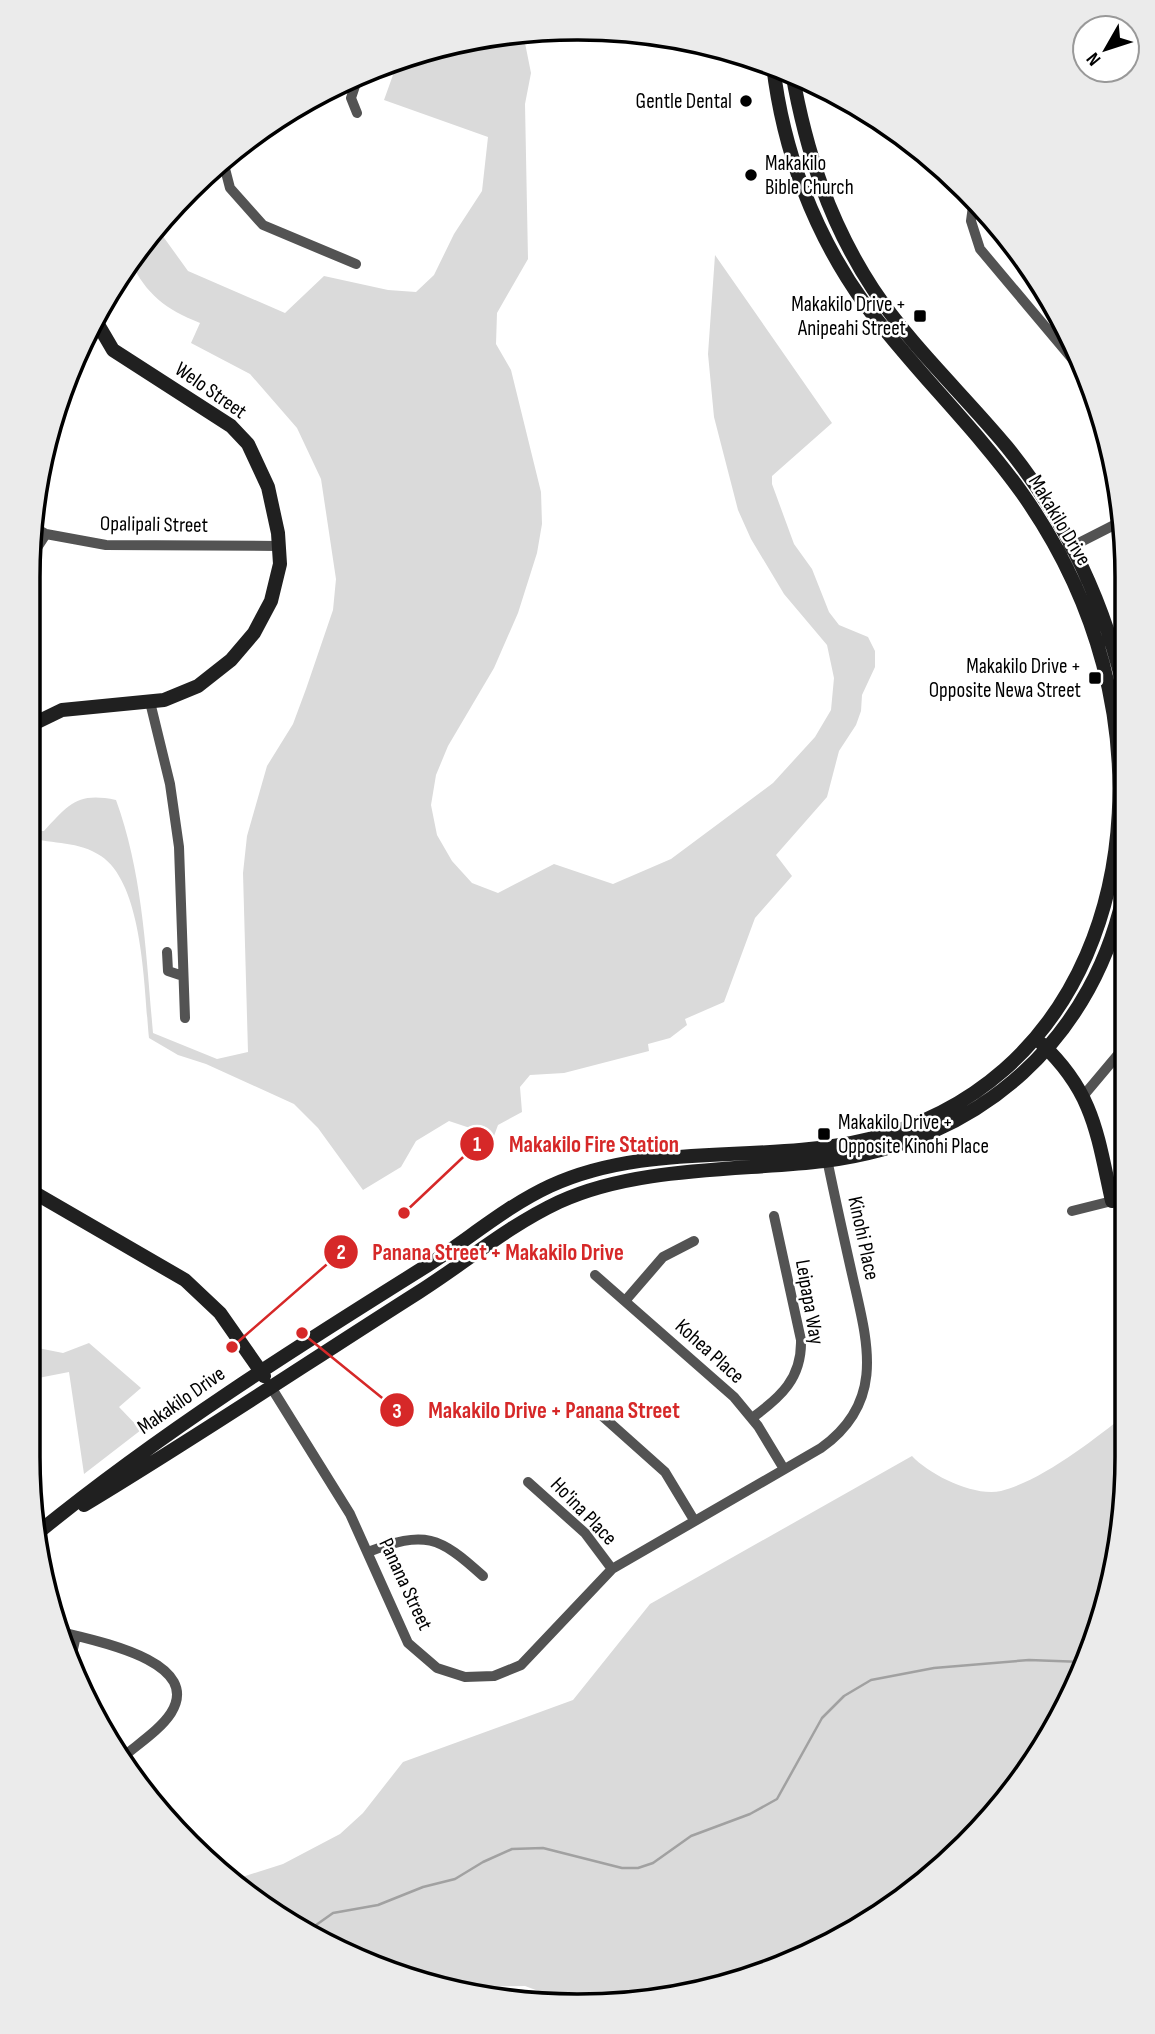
<svg xmlns="http://www.w3.org/2000/svg" width="1155" height="2034" viewBox="0 0 1155 2034" font-family="'Sofia Sans Condensed',sans-serif">
	<rect width="100%" height="100%" fill="#fff"/>
	<path fill="#dadada" d="M523,33L531,73L525,104L528,259L497,313L496,344L511,370L541,492L542,524L537,553L518,613L494,668L448,746L436,775L431,805L437,835L452,861L472,883L498,893L554,864L613,884L671,859L773,783L815,737L831,710L834,678L827,645L784,594L751,539L738,510L714,417L708,354L715,255L832,423L772,476V484L794,544L812,569L829,612L839,625L868,637L875,651V667L862,695L861,711L856,725L839,751L827,797L776,855L792,876L755,918L724,1002L685,1019L687,1025L670,1038L648,1044L649,1051L564,1073L530,1075L520,1087L522,1112L498,1125L494,1136L449,1121L416,1141L401,1167L363,1190L318,1128L294,1104L206,1064L178,1055L149,1038C144,990 144,885 101,856C79,841 53,844 29,838V831H44C69,804 77,792 116,800C143,874 146,955 153,1033L217,1059L248,1052L243,873L247,836L267,766L293,724L306,689L333,610L336,579L321,479L297,428L250,374L191,343L200,323C165,309 147,295 130,261L157,228L188,271L285,313L324,276L388,290L416,292L434,275L454,234L482,191L488,137L384,100L398,61L470,39Z
		M89,1343L141,1388L119,1407L141,1430L84,1474L69,1372L28,1380V1346L63,1353Z
		M1126,1414V1493L1098,1633L1035,1761L912,1892L787,1964L613,2005L563,2000L525,1986L435,1987L272,1913L236,1879L283,1864L340,1834L363,1813L403,1762L573,1700L650,1604L912,1456C930,1475 974,1497 1001,1491C1041,1481 1094,1440 1126,1414Z"/>
	<g fill="none" stroke-linecap="round" stroke-linejoin="round">
		<path stroke="#a1a1a1" stroke-width="2.5" d="M309,1930L333,1913L378,1905L423,1887L455,1879L483,1862L512,1849L543,1848L622,1868H638L653,1863L691,1836L750,1814L777,1799L822,1718L844,1696L871,1680L934,1668L1029,1660L1083,1662"/>
		<path stroke="#535353" stroke-width="10" d="M357,113L351,98L359,74
			M223,161L230,188L263,225L356,264
			M974,199L971,221L980,249L1085,374
			M32,526L46,534L106,545L279,546
			M1065,550L1122,521
			M29,560L46,534
			M150,702L170,784L179,847L185,1018
			M167,952L168,971L183,976
			M1084,1095L1126,1045
			M1072,1211L1112,1201
			M595,1275L734,1397L758,1426L784,1469
			M625,1301L663,1257L694,1241
			M271,1387L350,1514L408,1643L437,1668L465,1677L494,1676L521,1665L612,1569L821,1448C887,1401 867,1341 852,1274C843,1234 834,1194 826,1154
			M600,1414L665,1472L694,1520
			M752,1418C781,1397 802,1378 801,1340L774,1216
			M528,1482L585,1533L612,1569
			M368,1552C425,1530 439,1536 483,1576
			M57,1631C86,1639 205,1659 171,1713C160,1730 138,1744 123,1757
			M71,1658L76,1636"/>
		<path stroke="#202020" stroke-width="14" d="M792,72C806,151 829,222 873,289C911,346 963,394 1007,447C1066,520 1107,607 1126,699
			M29,726L62,710L164,700L198,686L231,660L254,633L271,601L280,564L278,533L268,487L248,444L231,426L113,350L96,321
			M1042,1044C1094,1093 1097,1134 1112,1201L1126,1197
			M28,1189L185,1280L220,1313L264,1376
			M84,1505C197,1437 307,1363 419,1292C466,1262 508,1226 559,1202C637,1166 739,1171 824,1161C980,1142 1097,1038 1126,883
			M40,1531C162,1432 295,1348 428,1265C469,1239 505,1207 550,1186C650,1140 764,1165 869,1139C1085,1085 1155,861 1103,664C1087,604 1058,544 1022,493C974,426 913,369 864,303C814,233 783,151 773,65"/>
	</g>
	<g fill="#000" stroke="#fff" stroke-width="2.5">
		<circle cx="746" cy="101" r="7"/>
		<circle cx="751" cy="175" r="7"/>
		<rect x="913" y="309" width="14" height="14" rx="3.5"/>
		<rect x="1088" y="671" width="14" height="14" rx="3.5"/>
		<rect x="817" y="1127" width="14" height="14" rx="3.5"/>
	</g>
	<g text-anchor="middle" stroke-width="5" stroke-linejoin="round" paint-order="stroke">
		<g font-size="21" fill="#000" stroke="#fff" text-anchor="end">
			<text x="732" y="108">Gentle Dental</text>
			<text x="765" y="170" text-anchor="start">Makakilo<tspan x="765" dy="24">Bible Church</tspan></text>
			<text x="906" y="311">Makakilo Drive +<tspan x="906" dy="24">Anipeahi Street</tspan></text>
			<text x="1081" y="673">Makakilo Drive +<tspan x="1081" dy="24">Opposite Newa Street</tspan></text>
			<text x="838" y="1129" text-anchor="start">Makakilo Drive +<tspan x="838" dy="24">Opposite Kinohi Place</tspan></text>
		</g>
		<g font-size="21" fill="#000" stroke="#fff">
			<text transform="translate(211 390) rotate(35)" y="7">Welo Street</text>
			<text transform="translate(1060 520) rotate(59)" y="7">Makakilo Drive</text>
			<text transform="translate(154 524) rotate(1)" y="7">Opalipali Street</text>
			<text transform="translate(864 1238) rotate(78)" y="7">Kinohi Place</text>
			<text transform="translate(810 1302) rotate(80)" y="7">Leipapa Way</text>
			<text transform="translate(710 1351) rotate(42)" y="7">Kohea Place</text>
			<text transform="translate(181 1400) rotate(-35)" y="7">Makakilo Drive</text>
			<text transform="translate(584 1511) rotate(46)" y="7">Ho'ina Place</text>
			<text transform="translate(406 1584) rotate(65)" y="7">Panana Street</text>
		</g>
	</g>
	<path d="M0 0H1155V2034H0ZM577 40H578A537 537 0 0 1 1115 577V1457A537 537 0 0 1 578 1994H577A537 537 0 0 1 40 1457V577A537 537 0 0 1 577 40Z" fill="#ebebeb" fill-rule="evenodd"/>
	<path fill="none" stroke="#000" stroke-width="3.5" d="M577 40H578A537 537 0 0 1 1115 577V1457A537 537 0 0 1 578 1994H577A537 537 0 0 1 40 1457V577A537 537 0 0 1 577 40Z"/>
	<path fill="none" stroke="#d62828" stroke-width="2.5" d="M404 1213L477 1144M232 1347L341 1252M302 1333L397 1410"/>
	<g fill="#d62828" stroke="#fff" stroke-width="2.5">
		<circle cx="404" cy="1213" r="7"/>
		<circle cx="232" cy="1347" r="7"/>
		<circle cx="302" cy="1333" r="7"/>
		<circle cx="477" cy="1144" r="18"/>
		<circle cx="341" cy="1252" r="18"/>
		<circle cx="397" cy="1410" r="18"/>
	</g>
	<g font-size="21" text-anchor="middle" font-weight="bold" fill="#fff">
		<text x="477" y="1151">1</text>
		<text x="341" y="1259">2</text>
		<text x="397" y="1418">3</text>
	</g>
	<g font-size="23" text-anchor="middle" font-weight="bold" fill="#d62828" stroke="#fff" stroke-width="5" stroke-linejoin="round" paint-order="stroke">
		<text x="594" y="1152">Makakilo Fire Station</text>
		<text x="498" y="1260">Panana Street + Makakilo Drive</text>
		<text x="554" y="1418">Makakilo Drive + Panana Street</text>
	</g>
	<g transform="translate(1106 49) rotate(231)"><circle r="33" fill="#ffffff" stroke="#999999" stroke-width="2"/>
	<path d="M0-5L12 26L0 18L-12 26Z" fill="#000000"/>
	<text y="-10" font-size="19" font-weight="bold" text-anchor="middle" fill="#000000">N</text>
	</g>
</svg>
